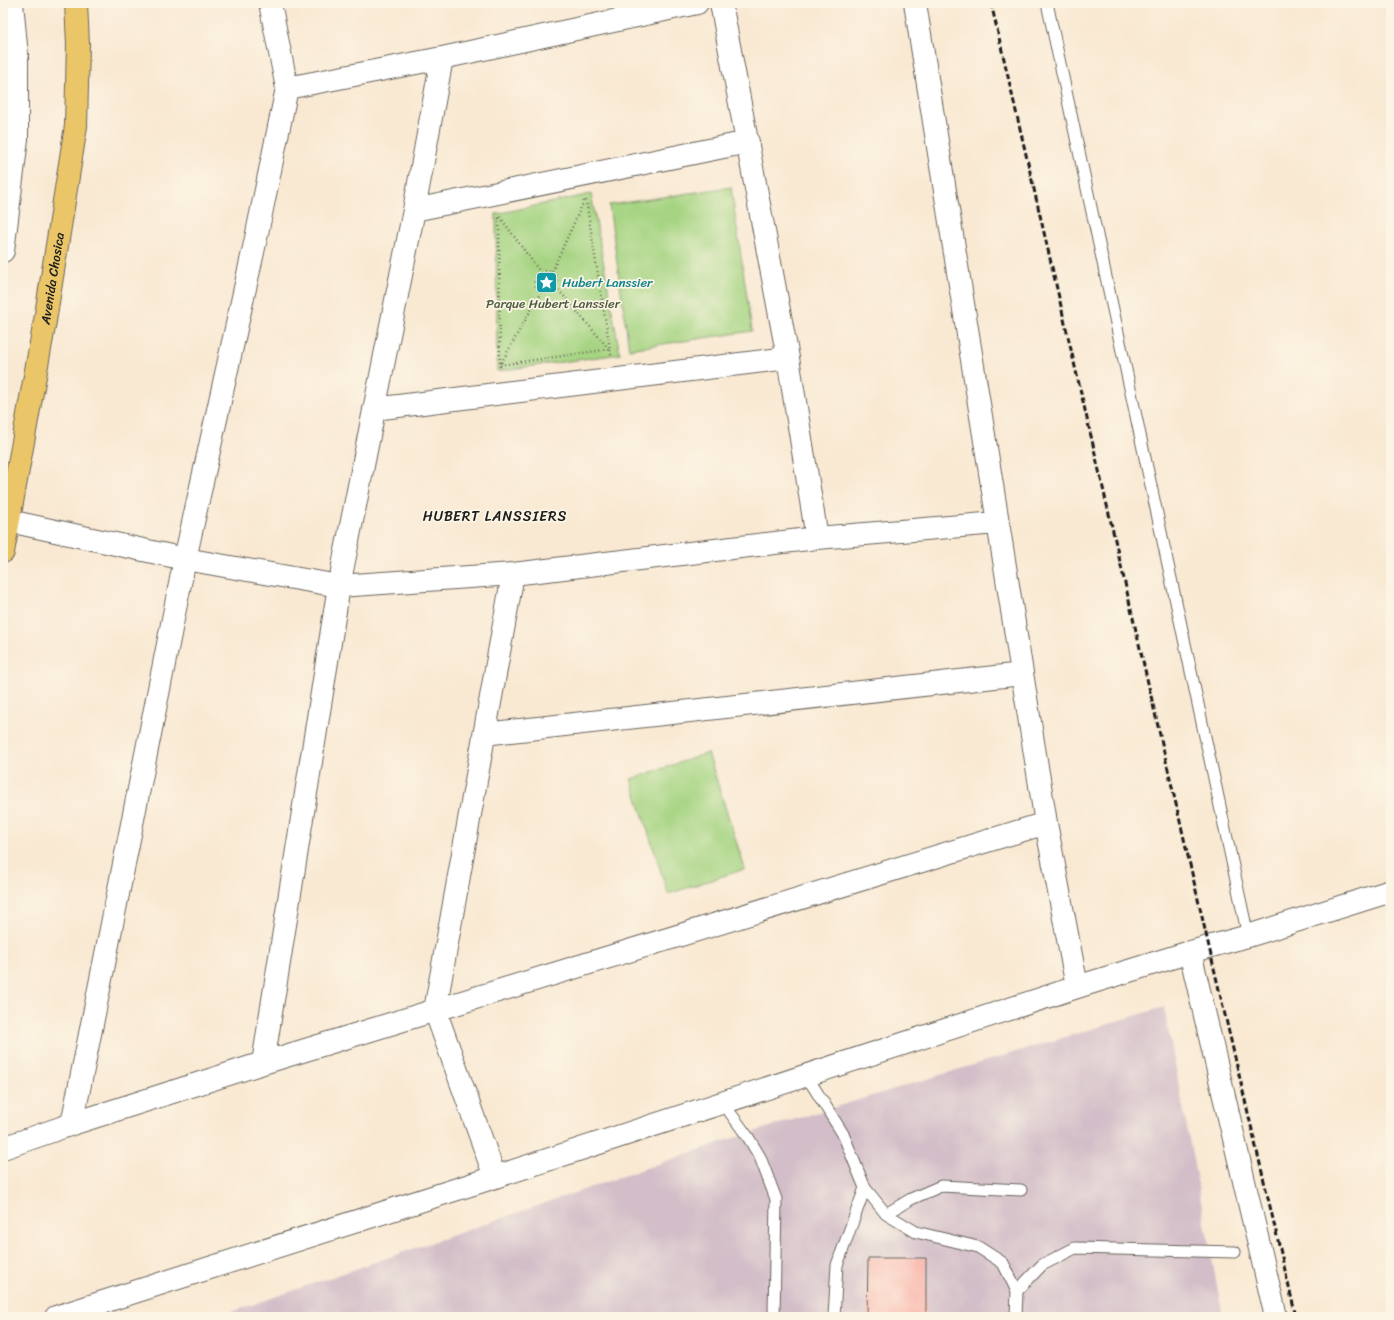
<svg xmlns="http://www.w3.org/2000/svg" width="1394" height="1320" viewBox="0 0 1394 1320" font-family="Sriracha,sans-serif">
	<rect width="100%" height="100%" fill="#fcf5e5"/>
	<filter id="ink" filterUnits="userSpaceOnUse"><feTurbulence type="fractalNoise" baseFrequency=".025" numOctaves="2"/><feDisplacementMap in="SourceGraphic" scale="8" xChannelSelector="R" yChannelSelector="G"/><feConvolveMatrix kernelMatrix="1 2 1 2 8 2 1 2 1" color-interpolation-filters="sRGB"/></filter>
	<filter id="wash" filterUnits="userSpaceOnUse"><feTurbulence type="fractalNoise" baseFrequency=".012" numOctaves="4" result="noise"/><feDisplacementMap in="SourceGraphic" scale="16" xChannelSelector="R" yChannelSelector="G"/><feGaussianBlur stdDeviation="0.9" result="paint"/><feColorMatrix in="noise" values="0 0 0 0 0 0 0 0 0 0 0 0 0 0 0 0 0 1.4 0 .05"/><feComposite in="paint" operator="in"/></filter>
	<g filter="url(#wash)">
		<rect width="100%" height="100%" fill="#f9e9d3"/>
		<path fill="#d2bdc8" d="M1164,1007L1223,1317H217L724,1141Z"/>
		<path fill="#a6d482" stroke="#61784f" d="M731,187L752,331L629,349L609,205Z
			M591,194L620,354L497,371L496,214Z
			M708,753L745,869L668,894L631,779Z"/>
		<g id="blocks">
			<path fill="#f8a9a0" d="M868,1258H926V1317H867Z"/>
		</g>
	</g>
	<g filter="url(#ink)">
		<use href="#blocks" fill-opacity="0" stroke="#69645c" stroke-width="1"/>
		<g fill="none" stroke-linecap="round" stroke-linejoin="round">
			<defs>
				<path id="lane" d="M1047,3L1248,936
					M806,1075L843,1134L865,1188L886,1214L916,1232L978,1247L1003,1263L1017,1291L1016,1317
					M723,1103L748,1137L760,1157L776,1199L774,1317
					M886,1214L911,1199L941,1186L1021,1190
					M1017,1291L1042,1265L1075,1248L1235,1252
					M834,1317L837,1265L865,1188"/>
				<path id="street" d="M721,3L788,358L817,538
					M915,3L1046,823L1077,987
					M287,88L442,58L697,3
					M414,210L748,142
					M3,251L17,139V56L12,3
					M374,409L788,358
					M9,521L185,559L339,586L513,574L817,538L997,523
					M484,734L1022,674
					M1190,952L1276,1317
					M263,1063L339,586L414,210L442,58
					M72,1124L185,559L255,243L287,88L270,3
					M3,1148L72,1124L263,1063L1046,823
					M495,1177L435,1010L513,574
					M56,1317L495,1177L1077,987L1190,952L1248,936L1391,891"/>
				<g id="primary">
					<path id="s1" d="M3,552L45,321L76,126L78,44L76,3"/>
				</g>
			</defs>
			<use href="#lane" stroke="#69645c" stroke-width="13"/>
			<use href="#street" stroke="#69645c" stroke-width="24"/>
			<use href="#primary" stroke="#69645c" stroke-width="24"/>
			<path stroke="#69645c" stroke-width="2.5" stroke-dasharray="1 3" stroke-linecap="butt" d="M586,200L611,355
				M500,217L540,272
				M499,218L500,369
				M535 282a11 11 0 1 1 22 0a11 11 0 1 1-22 0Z
				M552,271L585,199
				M556,287L609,349
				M541,292L500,365L610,349"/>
			<use href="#lane" stroke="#fff" stroke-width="11"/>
			<use href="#street" stroke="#fff" stroke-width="22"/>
			<use href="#primary" stroke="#ebc669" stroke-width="22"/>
			<path stroke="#1c1c1c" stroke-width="3" stroke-dasharray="6 3" stroke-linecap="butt" d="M991,3L1209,947L1296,1317"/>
		</g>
	</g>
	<defs>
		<symbol id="sight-square" viewBox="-11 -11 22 22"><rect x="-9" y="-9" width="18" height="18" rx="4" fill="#0f9aa8" stroke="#fcf5e5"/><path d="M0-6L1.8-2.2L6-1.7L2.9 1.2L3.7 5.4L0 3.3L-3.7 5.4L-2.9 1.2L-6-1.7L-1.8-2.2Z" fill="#fff"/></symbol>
	</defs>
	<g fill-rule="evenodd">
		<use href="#sight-square" x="534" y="270" width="25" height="25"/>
	</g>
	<g text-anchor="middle" stroke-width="3.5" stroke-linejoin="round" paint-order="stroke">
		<g font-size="13" fill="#1c1c1c" stroke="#fcf5e5">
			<text dy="5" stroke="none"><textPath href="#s1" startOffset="278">Avenida Chosica</textPath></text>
		</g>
		<g font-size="13" fill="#0d838f" stroke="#fcf5e5" text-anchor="start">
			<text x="562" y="287">Hubert Lanssier</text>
		</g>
		<g font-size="13" fill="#4c5c40" stroke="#fcf5e5">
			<text x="553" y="308">Parque Hubert Lanssier</text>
		</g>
		<g font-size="14" letter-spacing="1" fill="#1c1c1c" stroke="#fcf5e5">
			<text x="495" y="521">HUBERT LANSSIERS</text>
		</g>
	</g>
	<rect width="1394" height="1320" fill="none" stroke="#fcf5e5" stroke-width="16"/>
</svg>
